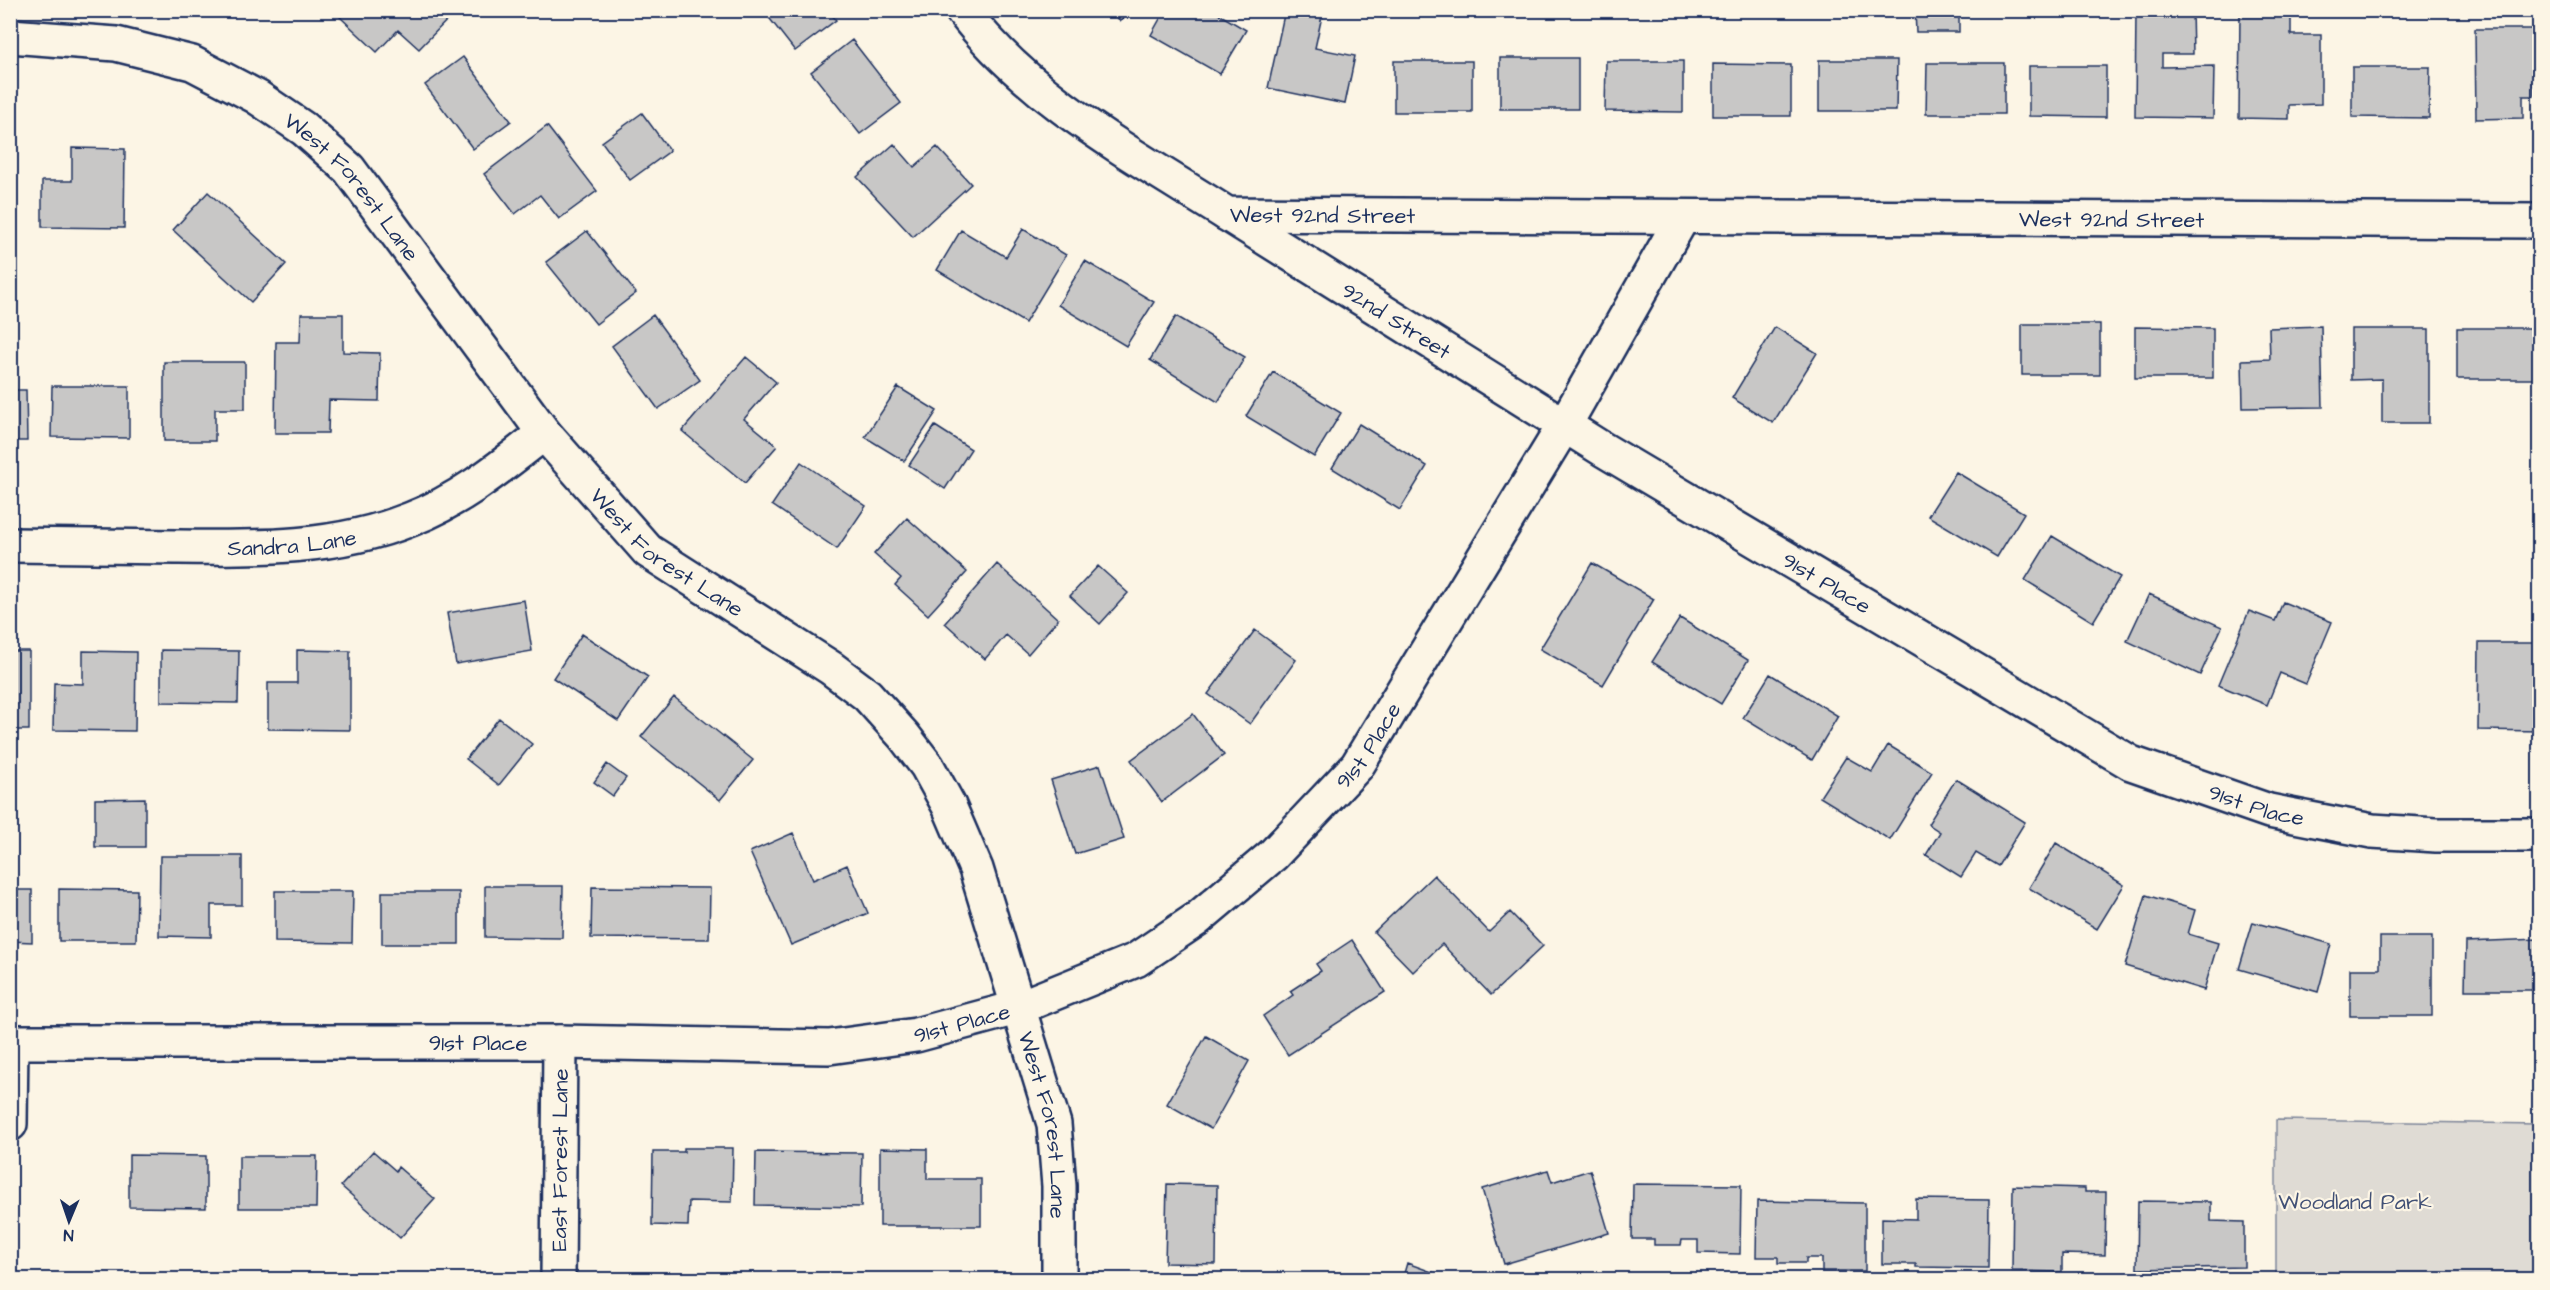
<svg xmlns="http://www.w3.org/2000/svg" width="2550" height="1290" viewBox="0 0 2550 1290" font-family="'Architects Daughter',sans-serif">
	<rect width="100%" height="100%" fill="#fcf5e5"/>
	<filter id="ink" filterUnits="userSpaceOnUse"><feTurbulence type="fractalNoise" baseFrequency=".0167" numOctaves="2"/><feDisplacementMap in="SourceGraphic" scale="12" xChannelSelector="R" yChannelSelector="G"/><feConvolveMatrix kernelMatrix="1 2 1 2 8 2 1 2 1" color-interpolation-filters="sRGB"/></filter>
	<g filter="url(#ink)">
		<path fill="#dfdbd4" stroke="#7d8599" stroke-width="1.5" d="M2276,1120L2539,1124V1279H2276Z"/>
		<path fill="#c8c7c6" stroke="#1b2f5e" stroke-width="1.5" d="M346,10H449L453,14L419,49L398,30L377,52L340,17Z
			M763,10H828L836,20L795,51Z
			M1110,10H1131L1120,21Z
			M1165,10H1212L1246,30L1220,74L1151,35Z
			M1285,10L1322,16L1315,48L1355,56L1345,104L1268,88Z
			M1915,10H1959V32H1916Z
			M2136,10H2192L2193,54H2162V67L2214,66L2213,118L2135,117Z
			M2240,10H2291V35H2321V104L2289,105V119L2239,118Z
			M2475,29H2533L2534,96H2523V118L2476,119Z
			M852,40L901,103L860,134L811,72Z
			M463,57L511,121L473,149L425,85Z
			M1500,58H1578V109H1500Z
			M1819,60H1897L1896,111H1819Z
			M1394,61H1472V112H1394Z
			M1606,61H1683V112L1605,111Z
			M1927,63H2004V114H1926Z
			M1713,64L1791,65V116H1713Z
			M2029,66H2106V117L2029,116Z
			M2352,67H2430L2429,118L2352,117Z
			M642,113L670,151L630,180L602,142Z
			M547,126L597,191L559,219L540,195L515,214L484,174Z
			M10,142H13V194H10Z
			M894,144L914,167L937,147L971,184L913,237L857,177Z
			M72,148L125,149L124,228L42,227V181H72Z
			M208,192L286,264L251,302L173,230Z
			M1023,229L1066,255L1025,323L937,270L961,230L1006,257Z
			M587,231L636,293L596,324L546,262Z
			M1085,261L1154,302L1126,346L1058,305Z
			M301,314H343V352L380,353L379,401L329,400L328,433H275L276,342H300Z
			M653,315L700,380L658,409L612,346Z
			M1176,316L1245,357L1218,402L1150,360Z
			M2022,324H2100V375H2022Z
			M2321,326L2323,407L2243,408L2242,360L2270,359L2269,328Z
			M1775,327L1817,353L1773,423L1732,398Z
			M2135,327L2213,328V378H2135Z
			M2457,328H2535V379H2457Z
			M2351,329H2429V423H2382V379L2351,380Z
			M746,357L776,382L744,419L777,446L745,483L682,431Z
			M164,362H245V409H215V441H164Z
			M1273,372L1341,413L1314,457L1246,416Z
			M52,386H129V438L51,437Z
			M898,387L937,411L904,461L865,437Z
			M10,390H26L27,441H10Z
			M1359,424L1427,466L1400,510L1332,468Z
			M935,426L971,449L945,489L909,465Z
			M801,462L866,506L837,549L772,505Z
			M1956,472L2024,513L1997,557L1928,516Z
			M907,518L967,572L928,615L895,585L901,578L874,554Z
			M2052,536L2120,577L2093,622L2025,580Z
			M1592,563L1654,599L1603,685L1540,649Z
			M997,564L1058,619L1028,654L1006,635L985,659L945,623Z
			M1098,566L1128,593L1100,624L1070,596Z
			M2149,594L2222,627L2200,675L2127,641Z
			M524,600L532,651L456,664L447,613Z
			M2283,602L2332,622L2306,684L2280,673L2267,705L2218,685L2249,611L2275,621Z
			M1680,618L1748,660L1721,704L1652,662Z
			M1255,630L1296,660L1250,724L1208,694Z
			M582,634L648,677L618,721L553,678Z
			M2479,643H2540V731L2478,730Z
			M161,650L239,651L238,703L161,702Z
			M297,650L350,651V730L268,729V683H297Z
			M10,651H29V730H10Z
			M83,651L136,652L135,731L53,730L54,683L83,684Z
			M1770,674L1838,716L1812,760L1743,718Z
			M674,697L753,760L720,800L641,737Z
			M1193,714L1224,755L1162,802L1131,760Z
			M499,718L532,744L499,785L466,759Z
			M1888,745L1932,772L1890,840L1820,797L1846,757L1872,772Z
			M607,764L626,778L613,796L594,782Z
			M1100,765L1124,839L1075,854L1051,780Z
			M1956,779L2025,822L1998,866L1976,853L1961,877L1926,855L1940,832L1928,824Z
			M145,798V847H95V799Z
			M793,833L813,880L847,865L868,913L791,945L750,852Z
			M2056,843L2124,885L2097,929L2029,888Z
			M160,856H242V905H211V937L159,936Z
			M1434,875L1489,932L1510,912L1543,946L1491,995L1442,944L1413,972L1374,932Z
			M485,886H563L562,938L485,937Z
			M592,887L710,888L709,939L591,938Z
			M59,889L137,890L136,941H59Z
			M10,890H32V942L10,941Z
			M275,891H353L352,943L275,942Z
			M382,892H459V944H382Z
			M2146,895L2195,910L2188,934L2218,943L2204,990L2125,966Z
			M2253,922L2331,944L2318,992L2239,969Z
			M2380,937H2432V1016H2350V969H2380Z
			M2540,939V990H2465L2466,942Z
			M1352,940L1385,992L1288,1055L1263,1016L1293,995L1290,991L1321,971L1316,964Z
			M1206,1036L1249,1061L1211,1129L1167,1104Z
			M684,1148H733L732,1202L689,1201L688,1226L652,1225L653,1152H684Z
			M880,1148L927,1149V1179H981V1226H880Z
			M373,1151L396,1171L398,1167L435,1199L400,1238L341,1186Z
			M756,1152L862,1153L861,1207L755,1205Z
			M129,1155L206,1156V1208L129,1207Z
			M239,1156H317L316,1208H239Z
			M1548,1170L1552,1182L1590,1170L1609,1233L1504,1264L1482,1189Z
			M1167,1184L1217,1185L1216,1264L1165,1263Z
			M1633,1184L1741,1185L1740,1254L1698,1253V1240H1682L1681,1245H1654V1239H1632Z
			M2013,1186L2085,1188V1192H2106L2105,1255L2062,1254V1272L2012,1271Z
			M1916,1199L1989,1200L1988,1268L1916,1267V1264H1882V1218L1916,1219Z
			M1757,1201L1865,1203V1271H1822V1258H1806V1263H1778V1257H1756Z
			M2138,1201L2211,1202V1221L2244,1222V1267L2137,1269Z
			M1407,1263L1454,1280H1402Z"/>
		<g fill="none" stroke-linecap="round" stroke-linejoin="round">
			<defs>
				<g id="minor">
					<path id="s1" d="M962,10C1030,100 1134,155 1227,214L2540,221"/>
					<path id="s2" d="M10,36L116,44L192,63L257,97L304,129L349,169L544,433L648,551L831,668L867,695L904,736L927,766L949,806L976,869L1054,1124L1059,1186V1280"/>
					<path id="s3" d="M1227,214L1604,450L2131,763L2269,811L2372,831L2436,835H2540"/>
					<path id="s4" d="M10,545C67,546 123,546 179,547C258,548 337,549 411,519C461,500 503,465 544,433"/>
					<path id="s5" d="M10,1042H560L829,1047L916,1035L1020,1007L1136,960L1197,919L1273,855L1357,766L1565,424L1682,218"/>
					<path d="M10,1124L11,1042"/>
					<path id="s6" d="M558,1280L560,1042"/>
				</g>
			</defs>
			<use href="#minor" stroke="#1b2f5e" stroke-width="38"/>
			<use href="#minor" stroke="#fcf5e5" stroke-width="33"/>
		</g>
	</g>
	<g text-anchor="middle" stroke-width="4.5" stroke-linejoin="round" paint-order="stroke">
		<g font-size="22" fill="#1b2f5e" stroke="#fcf5e5">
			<text dy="8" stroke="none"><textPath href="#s2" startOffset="390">West Forest Lane</textPath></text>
			<text dy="8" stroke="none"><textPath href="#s1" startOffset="432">West 92nd Street</textPath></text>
			<text dy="8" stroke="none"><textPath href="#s1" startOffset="1221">West 92nd Street</textPath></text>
			<text dy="8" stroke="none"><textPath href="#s3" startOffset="200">92nd Street</textPath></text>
			<text dy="8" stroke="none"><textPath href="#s4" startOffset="282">Sandra Lane</textPath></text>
			<text dy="8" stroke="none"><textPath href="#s2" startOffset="876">West Forest Lane</textPath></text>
			<text dy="8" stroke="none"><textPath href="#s3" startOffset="704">91st Place</textPath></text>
			<text dy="8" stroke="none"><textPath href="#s5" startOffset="1458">91st Place</textPath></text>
			<text dy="8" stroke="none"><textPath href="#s3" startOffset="1190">91st Place</textPath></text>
			<text dy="8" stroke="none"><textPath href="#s5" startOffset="954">91st Place</textPath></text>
			<text dy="8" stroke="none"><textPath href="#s5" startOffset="468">91st Place</textPath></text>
			<text dy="8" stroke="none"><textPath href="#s2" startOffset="1596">West Forest Lane</textPath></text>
			<text dy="8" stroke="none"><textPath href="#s6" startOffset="120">East Forest Lane</textPath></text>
		</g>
		<g font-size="22" fill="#425176" stroke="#fcf5e5">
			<text x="2355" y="1209">Woodland Park</text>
		</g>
	</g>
	<rect width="2550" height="1290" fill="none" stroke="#fcf5e5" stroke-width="36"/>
	<rect x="18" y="18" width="2514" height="1254" fill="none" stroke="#1b2f5e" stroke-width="2" filter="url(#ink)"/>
	<g transform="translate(69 1221) rotate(182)" stroke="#fcf5e5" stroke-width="4.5" paint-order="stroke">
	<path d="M0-4.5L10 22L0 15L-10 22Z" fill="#1b2f5e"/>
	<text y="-9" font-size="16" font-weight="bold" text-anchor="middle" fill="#1b2f5e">N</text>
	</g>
</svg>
